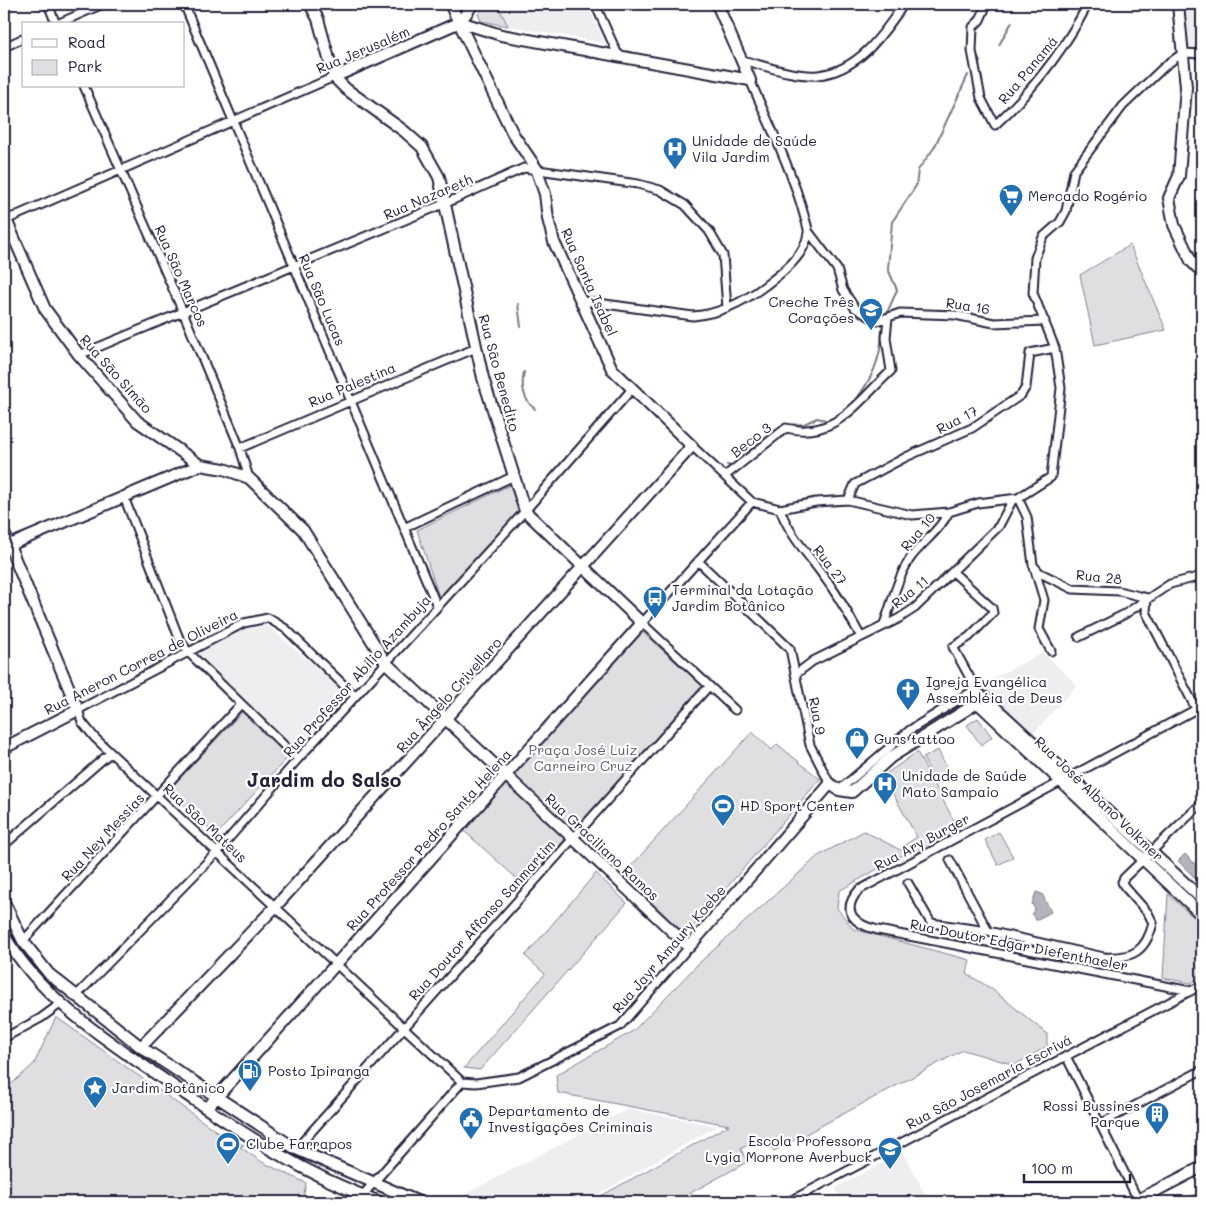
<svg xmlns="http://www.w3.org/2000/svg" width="1206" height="1206" viewBox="0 0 1206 1206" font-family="Mali,sans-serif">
	<rect width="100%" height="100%" fill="#fff"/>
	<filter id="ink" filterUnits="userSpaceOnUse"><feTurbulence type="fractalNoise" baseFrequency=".02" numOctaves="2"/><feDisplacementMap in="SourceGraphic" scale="10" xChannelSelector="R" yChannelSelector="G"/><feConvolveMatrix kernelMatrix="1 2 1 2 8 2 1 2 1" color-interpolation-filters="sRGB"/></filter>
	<g filter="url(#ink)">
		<path fill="#eeeef1" d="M497,4H587L605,43L508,26Z
			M1181,4H1202V49H1186Z
			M267,625L350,697L298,755L198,653L245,629Z
			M1043,653L1077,685L1034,733L979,685Z
			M628,1109L717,1126L585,1202H450Z
			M903,1152L929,1202H842L835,1188Z"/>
		<path fill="#dfdfe2" stroke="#80808e" d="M487,4H497L508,26L481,21L478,14Z
			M1130,245L1166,330L1095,345L1080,275Z
			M512,484L521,509L439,597L417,530Z
			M642,632L703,686L524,885L463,830Z
			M242,712L290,755L216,835L168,791Z
			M978,718L992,737L981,745L967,725Z
			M752,732L772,750L777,744L820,779L686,935L623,875Z
			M938,750L949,772L934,780L923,758Z
			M917,752L959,830L916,854L905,845L917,837L883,776Z
			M864,831L906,853L839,891L837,908L853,929L970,960L967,974L992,989L1047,1034V1046L1015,1065L963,1050L774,1151L758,1139L741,1149L747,1162L674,1202H590L729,1125L558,1093L556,1075L633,1031L698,964L818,856Z
			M999,832L1013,857L998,865L985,840Z
			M596,873L627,903L480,1070L464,1068L545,974L525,956Z
			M1168,894L1202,925V976L1191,983L1163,978Z
			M56,1017L219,1133L244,1145L240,1147L262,1162L306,1183L303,1199L308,1202H4V1087L9,1086L34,1064Z"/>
		<path fill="#b4b4bc" stroke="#7a7a88" d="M1185,854L1202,871L1197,880L1178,861Z
			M1036,892L1042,894L1051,912L1036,920L1032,914L1035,909L1032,904Z
			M1202,1191V1202H1180Z"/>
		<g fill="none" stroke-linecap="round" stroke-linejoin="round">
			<path stroke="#7a7a88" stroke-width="2" d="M999,45L1012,22
				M976,52L980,62
				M518,304L521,327
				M887,313L897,290L888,269L892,222L916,186L918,170L934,148L968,75
				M524,372C521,385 523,400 535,409
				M852,405C871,381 882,359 882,328
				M787,425L804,424L817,418L830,421L833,419
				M727,465L731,466L751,451"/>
			<defs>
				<path id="street" d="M48,4L56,24
					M184,4L437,606
					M595,4L619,57
					M987,4L980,20L973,27L972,51L981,98L995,125C1033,90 1064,50 1088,4
					M57,24L103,4
					M4,47L24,38
					M742,60C766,66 794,77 818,75C859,71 883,34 904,4
					M84,86L183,312L240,448L249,478
					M6,220L334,77
					M809,232L837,269L843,290L855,308L877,321L900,313L955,315L994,323L1045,321
					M583,301L693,316C720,314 745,301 766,285C783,272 805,256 808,233C809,228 805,220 804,215C791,168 769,124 750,80
					M79,355L446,203L524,168L638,184L660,190L685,205L709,231L723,255L727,308
					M692,446L752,502L780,509L816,502L848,500L912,515L949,512L978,503L1018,498L1051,477L1061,388L1055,348L1033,293L1035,258L1043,237L1060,222L1066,211L1074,171L1123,106L1166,65L1183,53L1202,54
					M240,448L476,348
					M725,476L786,428C836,440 858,401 891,371L886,338L888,318
					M124,497L179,638L188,652L298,759
					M1018,498L1027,517L1033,565L1040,573L1073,589L1119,591L1147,598L1146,612L1196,709
					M848,500L855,484L906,457L972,428L1021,395L1026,387L1030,353L1055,348
					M780,509C789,534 806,552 822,574C837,593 849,615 861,637
					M404,528L514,476
					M698,561L790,649L810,745L830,784
					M1034,567L1044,600L1039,629L1051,651
					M953,572L992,608L993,613L969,637L953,647L976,689
					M884,624C892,603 898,575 912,556C924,541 940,530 949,512
					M1079,637L1125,614L1170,584L1202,576
					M796,674L813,661L898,619L915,608L999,526L1013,499
					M355,696L286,629L268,618L244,623L78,710L82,722L95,738L462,1082
					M735,710L642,623L752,502
					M839,790L910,730L976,689L985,698
					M4,845L110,753
					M950,860L988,931
					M908,883L931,923L988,931L1104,957C1133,959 1146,951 1153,923L1148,913L1124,886L1122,882L1124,878L1202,803
					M23,941L241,704
					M1191,991L878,930C856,925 839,912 859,890L1202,706
					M75,997L217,852L298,759L525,511L632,389
					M4,1038L41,1018L60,1004
					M1066,1056L1138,1200
					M462,1082L476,1083L519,1077L620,1026L689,947
					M1100,1124L1202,1070
					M296,1149L709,686
					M362,1196L462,1082
					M788,1202L1202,985"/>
				<path id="secondary" d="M717,4L750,80
					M1178,4L1186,87L1179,176L1169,198L1174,225L1191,261L1202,272
					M460,22L473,4
					M334,77L460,22L501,35L750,80
					M4,215L45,309L79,355L137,421L200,465L224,469L249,478L303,530L386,663L689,947L830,784L839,790L852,792L891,757L985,698L1202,899
					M4,533L78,710L4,748
					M5,547L200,465
					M977,702L1202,915
					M4,902L23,941L49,974L141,1047L296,1149L419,1202
					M4,935C43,1002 110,1042 172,1085C241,1132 300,1173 380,1202
					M141,1047L275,907L692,446L612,369L554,242L548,219L545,194L536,168L513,134L450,4
					M207,1108L642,623L525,511L483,378L439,177L422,147L404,131L346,89L334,77L318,19L310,4
					M1134,1202L1202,1167"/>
			</defs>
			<use href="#street" stroke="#22223b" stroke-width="11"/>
			<use href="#secondary" stroke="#22223b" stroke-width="14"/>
			<use href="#street" stroke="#fff" stroke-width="7"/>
			<use href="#secondary" stroke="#fff" stroke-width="10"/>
		</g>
	</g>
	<defs>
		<symbol id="hospital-pin" viewBox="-11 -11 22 30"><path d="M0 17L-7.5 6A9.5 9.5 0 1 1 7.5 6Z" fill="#1f6fb2" stroke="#fff"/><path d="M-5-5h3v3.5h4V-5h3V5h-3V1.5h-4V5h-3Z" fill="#fff"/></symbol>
		<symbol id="supermarket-pin" viewBox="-11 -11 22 30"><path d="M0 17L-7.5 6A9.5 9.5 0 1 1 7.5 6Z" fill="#1f6fb2" stroke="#fff"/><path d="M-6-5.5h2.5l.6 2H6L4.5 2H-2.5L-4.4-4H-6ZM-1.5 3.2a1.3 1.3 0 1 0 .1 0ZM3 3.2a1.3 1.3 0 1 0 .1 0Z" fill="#fff"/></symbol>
		<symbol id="school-pin" viewBox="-11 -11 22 30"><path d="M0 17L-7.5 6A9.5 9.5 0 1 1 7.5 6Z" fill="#1f6fb2" stroke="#fff"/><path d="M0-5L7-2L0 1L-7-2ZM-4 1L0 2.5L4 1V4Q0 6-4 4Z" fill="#fff"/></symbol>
		<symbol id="bus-pin" viewBox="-11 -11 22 30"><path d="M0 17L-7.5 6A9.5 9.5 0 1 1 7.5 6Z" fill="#1f6fb2" stroke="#fff"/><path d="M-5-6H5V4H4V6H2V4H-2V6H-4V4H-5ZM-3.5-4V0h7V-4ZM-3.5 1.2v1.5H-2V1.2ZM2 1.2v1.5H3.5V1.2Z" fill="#fff"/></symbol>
		<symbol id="church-pin" viewBox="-11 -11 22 30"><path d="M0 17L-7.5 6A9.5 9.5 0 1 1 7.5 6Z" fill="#1f6fb2" stroke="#fff"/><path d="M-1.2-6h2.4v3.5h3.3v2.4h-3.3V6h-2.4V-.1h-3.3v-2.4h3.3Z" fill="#fff"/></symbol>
		<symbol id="shop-pin" viewBox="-11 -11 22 30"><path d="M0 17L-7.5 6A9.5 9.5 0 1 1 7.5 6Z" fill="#1f6fb2" stroke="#fff"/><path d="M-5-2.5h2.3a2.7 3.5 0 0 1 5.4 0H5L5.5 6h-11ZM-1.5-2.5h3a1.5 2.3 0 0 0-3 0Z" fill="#fff"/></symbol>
		<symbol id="stadium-pin" viewBox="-11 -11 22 30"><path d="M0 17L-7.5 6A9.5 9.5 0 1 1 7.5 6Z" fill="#1f6fb2" stroke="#fff"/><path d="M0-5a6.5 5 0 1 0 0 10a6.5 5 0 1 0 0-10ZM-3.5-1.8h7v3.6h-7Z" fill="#fff"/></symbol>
		<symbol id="fuel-pin" viewBox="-11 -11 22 30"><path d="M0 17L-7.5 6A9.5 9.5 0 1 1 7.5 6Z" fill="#1f6fb2" stroke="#fff"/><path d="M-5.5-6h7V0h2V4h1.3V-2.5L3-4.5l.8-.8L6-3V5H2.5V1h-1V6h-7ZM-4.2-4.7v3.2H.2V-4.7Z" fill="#fff"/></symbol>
		<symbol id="sight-pin" viewBox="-11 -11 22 30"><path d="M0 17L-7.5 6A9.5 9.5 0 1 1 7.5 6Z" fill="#1f6fb2" stroke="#fff"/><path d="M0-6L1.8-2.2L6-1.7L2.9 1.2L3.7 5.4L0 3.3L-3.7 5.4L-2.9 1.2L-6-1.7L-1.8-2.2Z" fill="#fff"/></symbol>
		<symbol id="building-pin" viewBox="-11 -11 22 30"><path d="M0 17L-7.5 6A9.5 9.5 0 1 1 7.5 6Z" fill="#1f6fb2" stroke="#fff"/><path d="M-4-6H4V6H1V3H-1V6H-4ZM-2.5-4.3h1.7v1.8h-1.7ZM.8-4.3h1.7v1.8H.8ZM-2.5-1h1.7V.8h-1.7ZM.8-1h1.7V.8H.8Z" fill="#fff"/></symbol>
		<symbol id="civic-pin" viewBox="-11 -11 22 30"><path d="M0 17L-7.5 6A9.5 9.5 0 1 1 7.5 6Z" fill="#1f6fb2" stroke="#fff"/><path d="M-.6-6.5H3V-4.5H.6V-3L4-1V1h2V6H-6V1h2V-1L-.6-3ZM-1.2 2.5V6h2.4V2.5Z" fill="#fff"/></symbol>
	</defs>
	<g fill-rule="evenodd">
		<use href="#hospital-pin" x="661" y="135" width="28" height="38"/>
		<use href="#supermarket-pin" x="997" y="182" width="28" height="38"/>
		<use href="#school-pin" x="857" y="296" width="28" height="38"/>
		<use href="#bus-pin" x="641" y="584" width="28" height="38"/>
		<use href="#church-pin" x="894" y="676" width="28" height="38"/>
		<use href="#shop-pin" x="843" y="725" width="28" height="38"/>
		<use href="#hospital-pin" x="871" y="770" width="28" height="38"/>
		<use href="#stadium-pin" x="709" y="792" width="28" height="38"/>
		<use href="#fuel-pin" x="236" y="1057" width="28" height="38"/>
		<use href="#sight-pin" x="81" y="1074" width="28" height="38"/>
		<use href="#building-pin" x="1143" y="1100" width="28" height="38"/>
		<use href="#civic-pin" x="457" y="1105" width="28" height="38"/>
		<use href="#stadium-pin" x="214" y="1130" width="28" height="38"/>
		<use href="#school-pin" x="876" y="1135" width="28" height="38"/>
	</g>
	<g text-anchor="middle" stroke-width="4.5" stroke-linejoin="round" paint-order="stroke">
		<g font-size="14" fill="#22223b" stroke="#fff">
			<text transform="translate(363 50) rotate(-23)" y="5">Rua Jerusalém</text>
			<text transform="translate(1028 70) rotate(-50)" y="5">Rua Panamá</text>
			<text transform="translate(428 197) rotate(-23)" y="5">Rua Nazareth</text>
			<text transform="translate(181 276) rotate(66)" y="5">Rua São Marcos</text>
			<text transform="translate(589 282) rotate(66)" y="5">Rua Santa Isabel</text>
			<text transform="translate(322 300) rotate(67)" y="5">Rua São Lucas</text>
			<text transform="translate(968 306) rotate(9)" y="5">Rua 16</text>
			<text transform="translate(499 373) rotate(75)" y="5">Rua São Benedito</text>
			<text transform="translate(116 374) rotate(48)" y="5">Rua São Simão</text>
			<text transform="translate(352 385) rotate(-23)" y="5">Rua Palestina</text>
			<text transform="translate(957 420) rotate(-27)" y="5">Rua 17</text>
			<text transform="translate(751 440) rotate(-38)" y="5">Beco 3</text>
			<text transform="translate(918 532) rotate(-50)" y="5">Rua 10</text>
			<text transform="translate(830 565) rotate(53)" y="5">Rua 27</text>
			<text transform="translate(1099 577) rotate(6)" y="5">Rua 28</text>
			<text transform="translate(910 592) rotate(-39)" y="5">Rua 11</text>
			<text transform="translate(141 662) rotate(-27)" y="5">Rua Aneron Correa de Oliveira</text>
			<text transform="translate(357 676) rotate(-48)" y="5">Rua Professor Abílio Azambuja</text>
			<text transform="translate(449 695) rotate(-48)" y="5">Rua Ângelo Crivellaro</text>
			<text transform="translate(817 716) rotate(79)" y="5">Rua 9</text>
			<text transform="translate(1099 799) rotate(44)" y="5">Rua José Albano Volkmer</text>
			<text transform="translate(205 823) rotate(43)" y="5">Rua São Mateus</text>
			<text transform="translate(103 837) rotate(-47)" y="5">Rua Ney Messias</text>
			<text transform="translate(429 840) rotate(-48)" y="5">Rua Professor Pedro Santa Helena</text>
			<text transform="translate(922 842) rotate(-28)" y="5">Rua Ary Burger</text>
			<text transform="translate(602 847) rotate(43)" y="5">Rua Graciliano Ramos</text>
			<text transform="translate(482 920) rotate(-48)" y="5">Rua Doutor Affonso Sanmartim</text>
			<text transform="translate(1019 945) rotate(11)" y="5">Rua Doutor Edgar Diefenthaeler</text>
			<text transform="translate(669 949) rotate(-49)" y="5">Rua Jayr Amaury Koebe</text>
			<text transform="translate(989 1082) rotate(-28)" y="5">Rua São Josemaría Escrivá</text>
		</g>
		<g font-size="14" fill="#22223b" stroke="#fff" text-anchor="start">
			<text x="692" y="146">Unidade de Saúde<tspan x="692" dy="16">Vila Jardim</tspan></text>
			<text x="1028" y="201">Mercado Rogério</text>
			<text x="854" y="307" text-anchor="end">Creche Três<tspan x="854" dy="16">Corações</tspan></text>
			<text x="672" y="595">Terminal da Lotação<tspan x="672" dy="16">Jardim Botânico</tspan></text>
			<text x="926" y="687">Igreja Evangélica<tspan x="926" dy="16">Assembléia de Deus</tspan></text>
			<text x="874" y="744">Guns tattoo</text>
			<text x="902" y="781">Unidade de Saúde<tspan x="902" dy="16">Mato Sampaio</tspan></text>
			<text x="740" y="811">HD Sport Center</text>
			<text x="268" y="1076">Posto Ipiranga</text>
			<text x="112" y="1093">Jardim Botânico</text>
			<text x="1140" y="1111" text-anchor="end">Rossi Bussines<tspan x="1140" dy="16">Parque</tspan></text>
			<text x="488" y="1116">Departamento de<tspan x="488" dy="16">Investigações Criminais</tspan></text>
			<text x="872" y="1146" text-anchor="end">Escola Professora<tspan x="872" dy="16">Lygia Morrone Averbuck</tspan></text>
			<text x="246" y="1149">Clube Farrapos</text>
		</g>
		<g font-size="14" fill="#5b5b6d" stroke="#fff">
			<text x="583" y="755">Praça José Luiz<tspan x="583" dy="16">Carneiro Cruz</tspan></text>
		</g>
		<g font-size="19" font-weight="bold" fill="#22223b" stroke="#fff">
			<text x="324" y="787">Jardim do Salso</text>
		</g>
	</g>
	<rect width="1206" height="1206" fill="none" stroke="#fff" stroke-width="20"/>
	<rect x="10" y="10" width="1186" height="1186" fill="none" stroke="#22223b" stroke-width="2" filter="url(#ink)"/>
	<rect x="22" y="22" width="162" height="65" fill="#ffffff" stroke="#a7a7b1"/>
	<rect x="32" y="39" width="25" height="8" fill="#ffffff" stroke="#a7a7b1"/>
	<text x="68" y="48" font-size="15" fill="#22223b">Road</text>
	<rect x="32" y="60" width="25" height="15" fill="#dfdfe2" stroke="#a7a7b1"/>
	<text x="68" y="72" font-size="15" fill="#22223b">Park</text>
	<path d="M1024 1174v8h106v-8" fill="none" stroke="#22223b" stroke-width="2.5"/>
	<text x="1031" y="1174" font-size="15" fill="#22223b" stroke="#ffffff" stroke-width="4" paint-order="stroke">100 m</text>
</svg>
